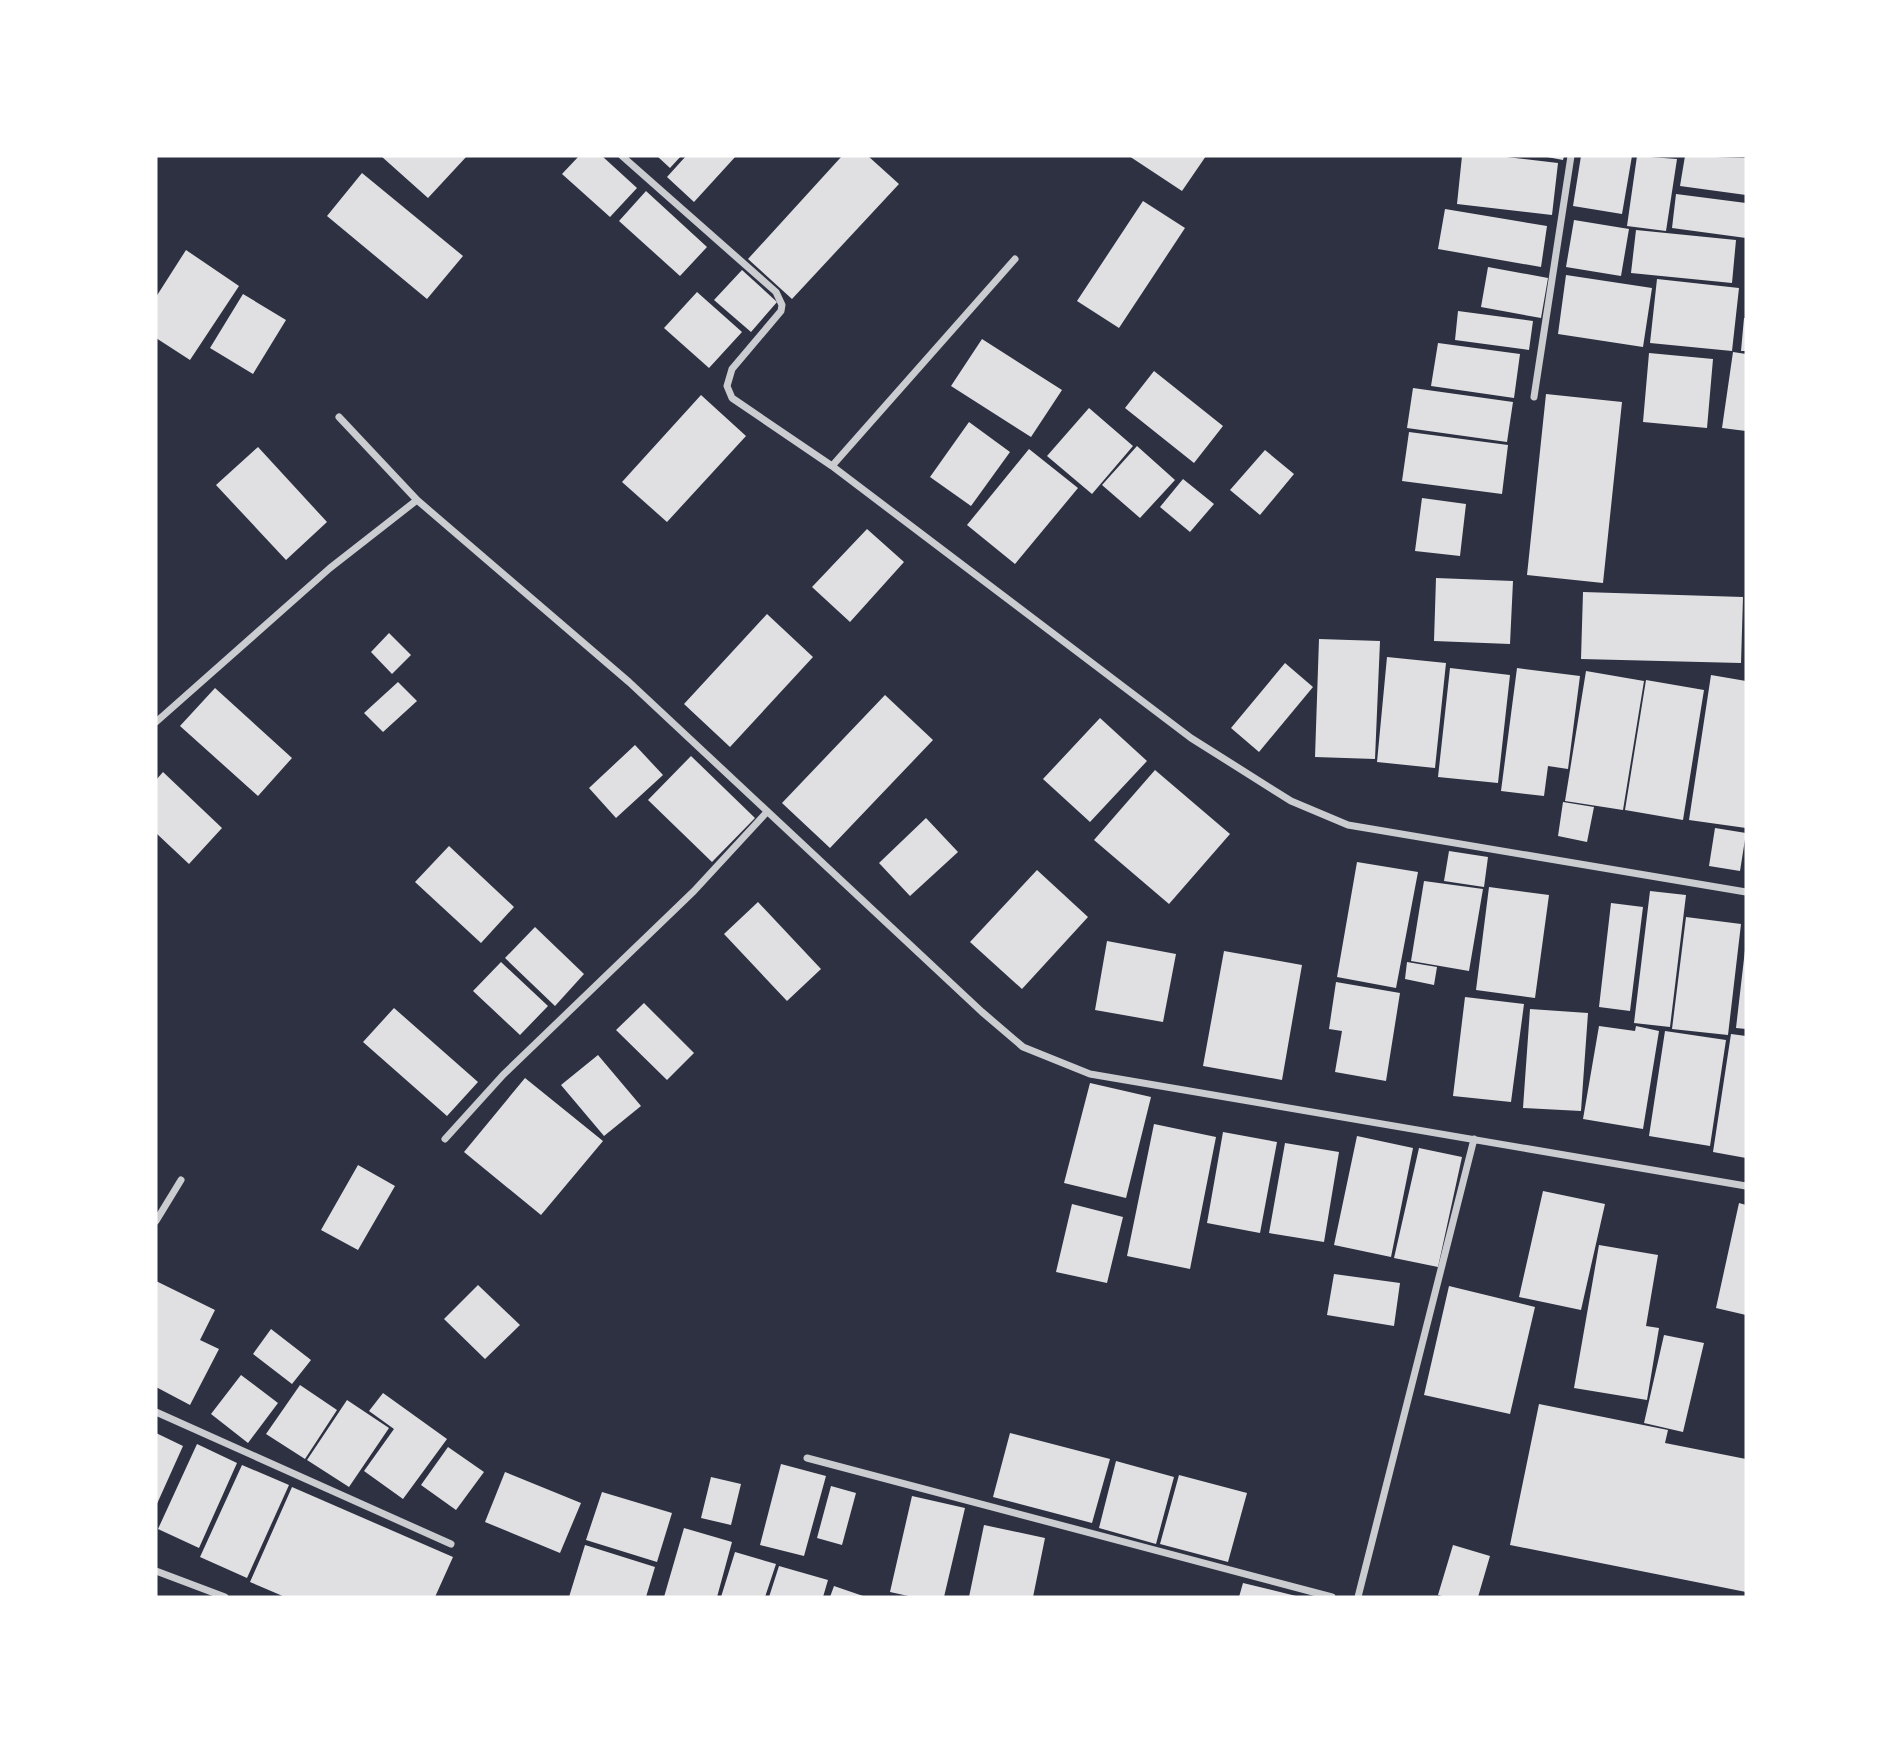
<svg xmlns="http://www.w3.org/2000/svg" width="1902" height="1753" viewBox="0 0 1902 1753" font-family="'Archivo Narrow',sans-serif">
	<rect width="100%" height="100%" fill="#2d3142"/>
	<path fill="#e0e0e3" d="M381,156H467L428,198Z
		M579,156H602L637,188L610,217L562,174Z
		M657,156H681L670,168Z
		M686,156H736L694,202L667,177Z
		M842,156H868L899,184L792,299L748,259Z
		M1129,156H1206L1182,191Z
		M1462,156H1498L1558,163L1552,215L1457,204Z
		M1547,156H1564L1563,160L1547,157Z
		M1581,156H1632L1622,214L1573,206Z
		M1637,156L1677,159L1666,231L1627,226Z
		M1685,156L1746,158V195L1680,186Z
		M362,173L463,256L427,299L327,216Z
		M646,191L707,247L680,276L619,221Z
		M1676,194L1746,203V238L1672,228Z
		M1143,201L1185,228L1119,328L1077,301Z
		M1445,209L1547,226L1541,267L1438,249Z
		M1574,220L1629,229L1621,276L1566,267Z
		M1636,230L1736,240L1732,283L1631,273Z
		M186,250L239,286L190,360L156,338V297Z
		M1488,267L1548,278L1541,318L1481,307Z
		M742,270L777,302L751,332L714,300Z
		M1566,275L1652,288L1643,347L1558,334Z
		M1657,279L1739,288L1732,351L1650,343Z
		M697,292L742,332L709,368L664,328Z
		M243,294L286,320L253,374L210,348Z
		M1458,311L1533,321L1529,350L1455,340Z
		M1744,318H1746V351H1741Z
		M982,339L1062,390L1031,437L951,386Z
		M1438,343L1520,354L1514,398L1431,386Z
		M1733,352L1746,354V431L1722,428Z
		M1649,353L1713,359L1707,428L1643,422Z
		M1154,371L1223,426L1194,463L1125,408Z
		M1413,388L1513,402L1507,442L1407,428Z
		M1546,394L1622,402L1603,583L1527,575Z
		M701,395L746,436L667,522L622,482Z
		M1089,408L1133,446L1092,494L1047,456Z
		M969,422L1010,452L971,506L930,477Z
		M1409,432L1508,445L1502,494L1402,481Z
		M1137,446L1175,480L1140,518L1102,485Z
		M258,447L327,522L286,560L216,485Z
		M1029,449L1078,488L1015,564L967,525Z
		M1265,450L1294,474L1260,515L1230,490Z
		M1183,479L1214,504L1190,532L1160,507Z
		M1422,498L1466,504L1460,556L1415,551Z
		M867,529L904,562L850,622L812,587Z
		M1436,578L1513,581L1510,644L1434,641Z
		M1583,592L1743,597L1741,663L1581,659Z
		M767,614L813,657L730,747L684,704Z
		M389,633L411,655L392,674L371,652Z
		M1319,639L1380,641L1375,759L1315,757Z
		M1387,657L1446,663L1435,768L1377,762Z
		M1285,663L1313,687L1259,752L1231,728Z
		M1450,668L1510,675L1498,783L1438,777Z
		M1517,668L1580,676L1568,769L1548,766L1544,796L1501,791Z
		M1586,671L1644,681L1623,810L1565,801Z
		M1711,675L1746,681V828L1689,820Z
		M1646,680L1704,690L1683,820L1625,810Z
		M398,682L417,701L383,732L364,713Z
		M215,688L292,758L258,796L180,726Z
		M885,695L933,740L830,848L782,803Z
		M1100,718L1147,761L1090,822L1043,779Z
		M635,745L663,775L616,818L589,788Z
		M691,756L755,818L712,862L648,800Z
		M1155,770L1230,834L1169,904L1094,840Z
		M163,772L222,828L189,864L156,833V780Z
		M1563,802L1594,807L1587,842L1558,836Z
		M926,818L958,852L910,896L879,863Z
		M1715,828L1746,833L1740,871L1709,866Z
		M449,846L514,907L481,943L415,882Z
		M1449,851L1488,857L1484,887L1444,881Z
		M1357,862L1418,872L1396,988L1337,977Z
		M1037,870L1088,917L1022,989L970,942Z
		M1424,881L1483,889L1469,971L1411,961Z
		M1489,887L1549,895L1535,998L1476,990Z
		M1650,891L1686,895L1670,1027L1634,1023Z
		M758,902L821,969L787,1001L724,934Z
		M1611,903L1643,907L1630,1011L1599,1007Z
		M1686,917L1741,924L1728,1035L1672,1029Z
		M535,927L584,974L555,1006L505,958Z
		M1107,941L1176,954L1163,1022L1095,1010Z
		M1745,950H1746V1029L1736,1028Z
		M1224,951L1302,965L1282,1080L1203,1066Z
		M501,962L548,1006L520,1035L473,991Z
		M1407,962L1437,967L1434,985L1405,979Z
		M1336,982L1400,993L1386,1081L1335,1072L1342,1031L1329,1029Z
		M1465,997L1524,1004L1511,1102L1453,1096Z
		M644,1003L694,1053L667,1080L616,1030Z
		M394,1008L478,1082L447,1116L363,1042Z
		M1530,1009L1588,1013L1581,1111L1523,1108Z
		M1599,1026L1635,1031L1636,1026L1659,1031L1643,1129L1583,1119Z
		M1665,1031L1726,1040L1710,1146L1649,1136Z
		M1731,1034L1746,1036V1158L1713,1152Z
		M598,1055L641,1106L604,1136L561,1085Z
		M525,1078L603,1141L541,1215L464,1152Z
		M1090,1083L1151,1097L1126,1198L1064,1183Z
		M1154,1124L1216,1137L1190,1269L1127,1256Z
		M1223,1132L1277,1142L1260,1233L1207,1223Z
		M1357,1136L1413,1148L1391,1257L1334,1245Z
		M1285,1143L1339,1152L1324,1242L1269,1233Z
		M1419,1148L1462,1157L1438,1267L1394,1258Z
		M358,1165L395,1186L358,1250L321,1230Z
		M1543,1191L1605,1204L1581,1310L1519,1297Z
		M1739,1203L1746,1205V1315L1716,1308Z
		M1072,1204L1123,1217L1107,1283L1056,1272Z
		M1599,1245L1658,1255L1646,1326L1659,1328L1647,1400L1574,1388Z
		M1334,1274L1400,1283L1394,1326L1327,1315Z
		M156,1281L215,1310L200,1340L219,1349L190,1405L156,1387Z
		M478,1285L520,1325L485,1359L444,1319Z
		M1449,1286L1535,1307L1510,1414L1424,1395Z
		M271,1329L311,1360L292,1384L253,1354Z
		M1664,1335L1704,1343L1683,1432L1644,1423Z
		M241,1375L278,1403L248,1443L211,1414Z
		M300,1385L337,1410L305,1459L266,1434Z
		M383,1393L447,1439L403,1499L364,1471L394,1429L369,1411Z
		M347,1400L389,1428L349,1487L307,1460Z
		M1539,1404L1668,1430L1665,1443L1746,1459V1592L1510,1545Z
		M156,1433L183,1446L156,1506Z
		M1010,1433L1110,1459L1092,1523L993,1497Z
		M197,1444L237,1463L199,1548L158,1529Z
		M448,1447L484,1472L456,1510L421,1485Z
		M1116,1461L1174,1477L1156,1544L1099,1528Z
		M781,1464L826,1476L804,1556L760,1545Z
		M242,1465L289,1485L247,1578L200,1557Z
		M505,1472L581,1503L560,1553L485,1522Z
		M1179,1475L1247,1493L1228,1562L1160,1544Z
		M711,1477L741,1484L731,1525L701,1518Z
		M831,1486L856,1493L842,1545L817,1538Z
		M292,1487L453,1557L435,1597H285L250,1582Z
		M602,1492L672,1513L657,1562L586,1540Z
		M912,1496L965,1508L944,1597H913L890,1592Z
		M984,1525L1045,1538L1033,1597H969Z
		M684,1528L732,1542L717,1597H664Z
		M585,1545L655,1567L646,1597H569Z
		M1453,1545L1490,1556L1478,1597H1446L1438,1595Z
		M735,1552L776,1564L765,1597H721Z
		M779,1566L828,1580L823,1597H769Z
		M1243,1583L1296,1596V1597H1239Z
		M834,1586L866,1597H830Z"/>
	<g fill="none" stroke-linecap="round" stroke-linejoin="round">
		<path stroke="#caccd0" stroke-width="7" d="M622,156L776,292L782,305L781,311L732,369L727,386L732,398L832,466L1191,738L1291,801L1348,825L1746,892
			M1534,397L1571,156
			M339,417L417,500L629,682L982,1012L1023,1047L1090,1074L1746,1186
			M832,466L1015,259
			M156,722L330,568L417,500
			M445,1139L503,1075L694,891L766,813
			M156,1221L181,1180
			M156,1412L451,1544
			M807,1458L1332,1597
			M156,1571L225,1597
			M1358,1597L1474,1139"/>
	</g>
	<rect width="1902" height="1753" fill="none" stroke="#ffffff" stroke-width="315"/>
</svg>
